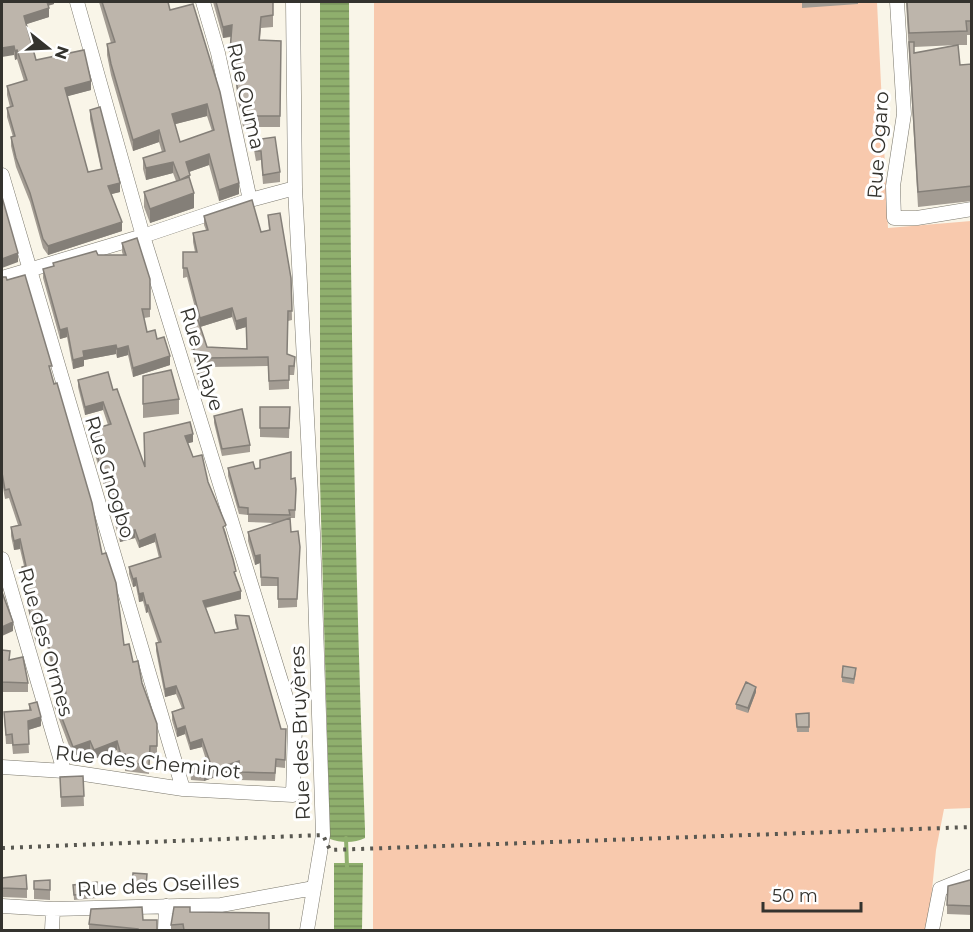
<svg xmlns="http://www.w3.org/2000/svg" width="973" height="932" viewBox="0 0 973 932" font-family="Montserrat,sans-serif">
	<defs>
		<pattern id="water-rules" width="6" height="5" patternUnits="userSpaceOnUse" patternTransform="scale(1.5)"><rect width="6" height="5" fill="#8faf6d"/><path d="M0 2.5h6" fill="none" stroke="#768f5a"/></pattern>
	</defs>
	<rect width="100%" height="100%" fill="#f9f5e8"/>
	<path fill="#f8c9ad" d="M374,2H877L888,228L971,221V808L944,809L936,850L928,930H373Z"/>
	<path fill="url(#water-rules)" d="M320,2H349C350,278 354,553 365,829V838C355,843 341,843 330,839L320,482Z
		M334,863H363L362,930H334Z"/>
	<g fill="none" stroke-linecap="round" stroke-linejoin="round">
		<path stroke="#8faf6d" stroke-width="4" d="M346,838L347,867"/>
		<defs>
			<path id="minor" d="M203,2L218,53L250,200
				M293,2L295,188L313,533L323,835L307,930
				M897,2L904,114L893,186L894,218H917L972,209
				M2,175L183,789
				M2,278L143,236L250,200L295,188
				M2,559L64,771
				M2,767L64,771L183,789L293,795L295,726L143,236L77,2
				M2,906L53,909L221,905L314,888
				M52,930L53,909
				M165,930L166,906
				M932,930L940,889L972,876"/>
		</defs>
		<use href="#minor" stroke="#7a776c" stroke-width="15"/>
		<use href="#minor" stroke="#fff" stroke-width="14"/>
		<path stroke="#595851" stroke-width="4" stroke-dasharray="3 6" stroke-linecap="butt" d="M2,848L323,835L330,850L972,827"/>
	</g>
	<path fill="#a39c93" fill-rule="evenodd" d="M2,2H54V4L48,6L49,17L26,24L36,60L91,90L67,96L88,172L101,169L90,119V110L120,192L111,194L122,231L48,255L43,248L30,202L16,167L11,146V137H13L7,117V108L10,107L7,95V86L24,81L17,59L15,60L14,55Z
		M99,2H168L170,10L193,4L239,194L219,201L209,165L189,172L194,208L150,223L144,207V192L176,181L173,173L146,180L143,169V158L162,152L159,142L133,151L111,75L107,55V44L111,43ZM207,116L212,131L180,142L175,124Z
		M213,2H273V27L261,28L260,40L281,41L280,127H243L237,97L235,63L230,62L231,37L223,38Z
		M802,2H858V4L802,8Z
		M906,2H972V35H967V45H958L960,65L972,64V201L918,207ZM957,45L914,53V47Z
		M254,140L280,172V182L263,184L261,160L256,161L254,150Z
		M268,215L291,278L292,320L288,321L287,354L295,366L294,375H289V389L269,390L268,366L209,367L210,384L199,386L193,354L185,330V321L207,347L247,349L246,327L236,330L232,317L200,327L187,277L183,278V252H195L193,242V233L206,230L204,225V216L261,232L269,231Z
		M122,243L150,279V317L144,318L147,332L157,339L170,365L133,377L128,355L117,358L116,354L84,360V366L73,369L67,337L60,339L43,278V269L53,266V263L98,255H123L122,252Z
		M2,277L51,375L102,554L124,645L133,662L157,724V755H150L149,774L125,771V763L121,765L117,750L94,759L90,750L73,756L54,706V697L64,694L61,682L55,684L46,641L36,643L29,619V610H30L22,576V567L24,566L20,549L14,550L11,536V527L18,525L9,498L5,499L2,482Z
		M143,376L179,399V414L143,418Z
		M78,380L113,390L145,466L144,433L193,442L188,443L193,457L208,482L226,533L241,599L206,608L215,633L237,629L235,623V615L281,729H286L285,768L276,767L275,781L240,780L239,769L204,781L191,780L190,767L207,763L202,747L190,750L185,734L177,737L172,720V712L182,709L181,706L176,694L165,697L156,651V643L158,642L148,612L146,613L143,601L139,602L136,586L133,587L129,574V567L159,558L155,542L139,548L135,538L120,542L94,451V444L96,443L94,437V429L108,425L103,410L85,415L78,387Z
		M260,407H290L289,438L260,437Z
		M214,416L250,445V452L222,456L214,423Z
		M228,468L255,469L291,479L296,489L295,518H290L291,532L298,531L297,607L278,608V586H261L260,563L255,565L248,541V532L276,523L248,522V515L239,514L228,476Z
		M2,650L10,660L28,683V692H2Z
		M856,673L854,684L842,682V677Z
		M756,692L748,713L736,709V704Z
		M29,704L41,726L28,730L29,753L13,754L12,744H6L4,712L29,710Z
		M809,713V732H797L796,714Z
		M83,776L84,806L61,807L60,777Z
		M147,874L146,891H132V886Z
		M2,878L27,889V898L2,897Z
		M972,879V915L947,914V905Z
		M50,880V900L34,899V881Z
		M97,882V898L74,900L73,885Z
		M190,912L269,930H171V925Z
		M143,920L157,930H89V924Z"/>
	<path fill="#847f78" d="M46,2H54V4L46,6Z
		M49,8V17L24,25V16Z
		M232,25V36L223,38V27Z
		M14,46V55L2,57V48Z
		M17,50V59L15,60V51Z
		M91,81V90L65,97V88Z
		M207,104V116L172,125V114Z
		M159,130V142L133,151V140Z
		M209,154V165L186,173V162Z
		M173,162V173L146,180V168Z
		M120,183V192L108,195V186Z
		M239,183V194L219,201V190Z
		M194,193V208L150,223V209Z
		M122,222V231L48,255V246Z
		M18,253V262L2,268V259Z
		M232,308V317L200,327V318Z
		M246,318V327L236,330V321Z
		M67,328V337L60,339V330Z
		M116,345V354L84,360V366L73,369V360L83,351Z
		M128,346V355L117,358V349Z
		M170,356V365L133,377V368Z
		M103,402V410L85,415V407Z
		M193,434V442L185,444V436Z
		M135,530V538L120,542V534Z
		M155,534V542L139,548V541Z
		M20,539V549L14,550V541Z
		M260,555V563L255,565V556Z
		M136,578V586L133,587V579Z
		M241,591V599L203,608V601Z
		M143,593V601L139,602V594Z
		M146,605H148V612L146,613Z
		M13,622V631L2,636V627Z
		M46,632V641L36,643V634Z
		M61,673V682L55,684V675Z
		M176,686V694L165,697V689Z
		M756,687V692L748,713V708Z
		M41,717V726L28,730V721Z
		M185,726V734L177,737V729Z
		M202,739V747L190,750V743Z
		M90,741V750L73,756V747Z
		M117,741V750L94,759V750Z
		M125,754V763L121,765V755Z
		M239,761V769L204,781V773Z"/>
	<path fill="#bdb5ab" stroke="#847f78" stroke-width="1.5" fill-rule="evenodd" d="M2,2H47L49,8L24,16L36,60L84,50L91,81L65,88L88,172L102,169L90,110L100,107L120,183L108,186L122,222L48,246L43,239L30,193L16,158L11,137L15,136L7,108L13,106L7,86L27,80L17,50L15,51L14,46L2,48Z
		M102,2H168L170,10L193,4L220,92L239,183L219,190L209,154L186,162L190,175L180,180L173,162L146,168L143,158L165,151L159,130L133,140L111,64L107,44L115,42ZM207,104L214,130L180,142L172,114Z
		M216,2H273V15L261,17L259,40L281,41L280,116H243L237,86L235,51H230L232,25L223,27Z
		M907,2H972V21H966L967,31L909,33Z
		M909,42H914V53L958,45L960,65L972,64V186L918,192Z
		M275,137L280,172L263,175L261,151H256L254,140Z
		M189,177L194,193L150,209L144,192Z
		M2,197L18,253L2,259Z
		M252,200L261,232L270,230L268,215L280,213L291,278L292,311H288L287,354L295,357L294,366H289V380L269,381L268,357L207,358L210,374L199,376L193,345L185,321L197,317L207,347L247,349L246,318L236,321L232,308L200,318L187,268H183V252H197L193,233L208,230L204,216Z
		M137,238L150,279V309H142L147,332L155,330L157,339L164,337L170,356L133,368L128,346L117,349L116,345L83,351L84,357L73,360L67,328L60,330L43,269L54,266L53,263L96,251L98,255H126L122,243Z
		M25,275L52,366H49L54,384L57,383L92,503L102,554L106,553L116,583L124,645L129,644L133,662L138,661L142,683L157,724V746H150L149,765L125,762V754L121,755L117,741L94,750L90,741L73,747L54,697L66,693L61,673L55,675L46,632L36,634L29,610L32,609L22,567L26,566L20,539L14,541L11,527L21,525L9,489L5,490L2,473V277H6L7,280Z
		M171,370L179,399L143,404V376Z
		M108,372L113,390L117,389L145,467L144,433L190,422L193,434L185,436L193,457L202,455L208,482L226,525L223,527L233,559L236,571L234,572L241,591L203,601L215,633L238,629L235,615L249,616L281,729H286L285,760L276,759L275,773L240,772L239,761L204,773H191L190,767L210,762L202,739L190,743L185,726L177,729L172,712L184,708L181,698L176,686L165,689L156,643L161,642L148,605H146L143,593L139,594L136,578L133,579L129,567L161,557L155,534L139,541L135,530L120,534L94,444L98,443L94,429L111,424L103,402L85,407L78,380Z
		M260,407H290L289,428H260Z
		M242,409L250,445L222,449L214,416Z
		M291,452V479L295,478L296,489L295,510H289L290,515L248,514V508L239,507L228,468L253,462L255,469L260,468V460Z
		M290,518L291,532L298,531L300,547L297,599H278V578L261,577L260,555L255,556L248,532Z
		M2,592L13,622L2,627Z
		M2,650L10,651L9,660L23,657L28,683L2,682Z
		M843,666L856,668L854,679L842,677Z
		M746,682L756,687L748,708L736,704Z
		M37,702L41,717L28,721L29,744L13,745L12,734L6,735L4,712L31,710L29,704Z
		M809,713V727H797L796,714Z
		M83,776L84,796L61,797L60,777Z
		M133,873L147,874L146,887L132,886Z
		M26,875L27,889L2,888V878Z
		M972,879V906L947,905L948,886L970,880Z
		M50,880V890L34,889V881Z
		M97,882V893L74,895L73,885Z
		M142,907L143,920H157V930H138V929L89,924L91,909Z
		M174,907H190V912L269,913V930H184L183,924L171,925Z"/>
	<g text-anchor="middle" stroke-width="6" stroke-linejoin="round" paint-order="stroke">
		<g font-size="20" fill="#34332e" stroke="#fff">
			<text transform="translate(246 96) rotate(77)" y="7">Rue Ouma</text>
			<text transform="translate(878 145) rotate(-86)" y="7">Rue Ogaro</text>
			<text transform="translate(202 359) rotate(73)" y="7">Rue Ahaye</text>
			<text transform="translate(110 477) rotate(73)" y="7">Rue Gnogbo</text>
			<text transform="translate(46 642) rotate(74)" y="7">Rue des Ormes</text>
			<text transform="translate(300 733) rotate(-92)" y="7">Rue des Bruyères</text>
			<text transform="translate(148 762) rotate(6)" y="7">Rue des Cheminot</text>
			<text transform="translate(158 885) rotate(-3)" y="7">Rue des Oseilles</text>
		</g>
	</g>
	<rect width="973" height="932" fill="none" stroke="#34332e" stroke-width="6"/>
	<g transform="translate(48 48) rotate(108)" stroke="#ffffff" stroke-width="4.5" paint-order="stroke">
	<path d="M0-4.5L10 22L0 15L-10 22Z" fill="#34332e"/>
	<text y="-9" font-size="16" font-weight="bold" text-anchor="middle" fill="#34332e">N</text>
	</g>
	<path d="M763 902v9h98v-9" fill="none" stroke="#34332e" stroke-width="3"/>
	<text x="772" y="902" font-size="18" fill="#34332e" stroke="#ffffff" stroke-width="4.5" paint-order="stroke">50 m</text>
</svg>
